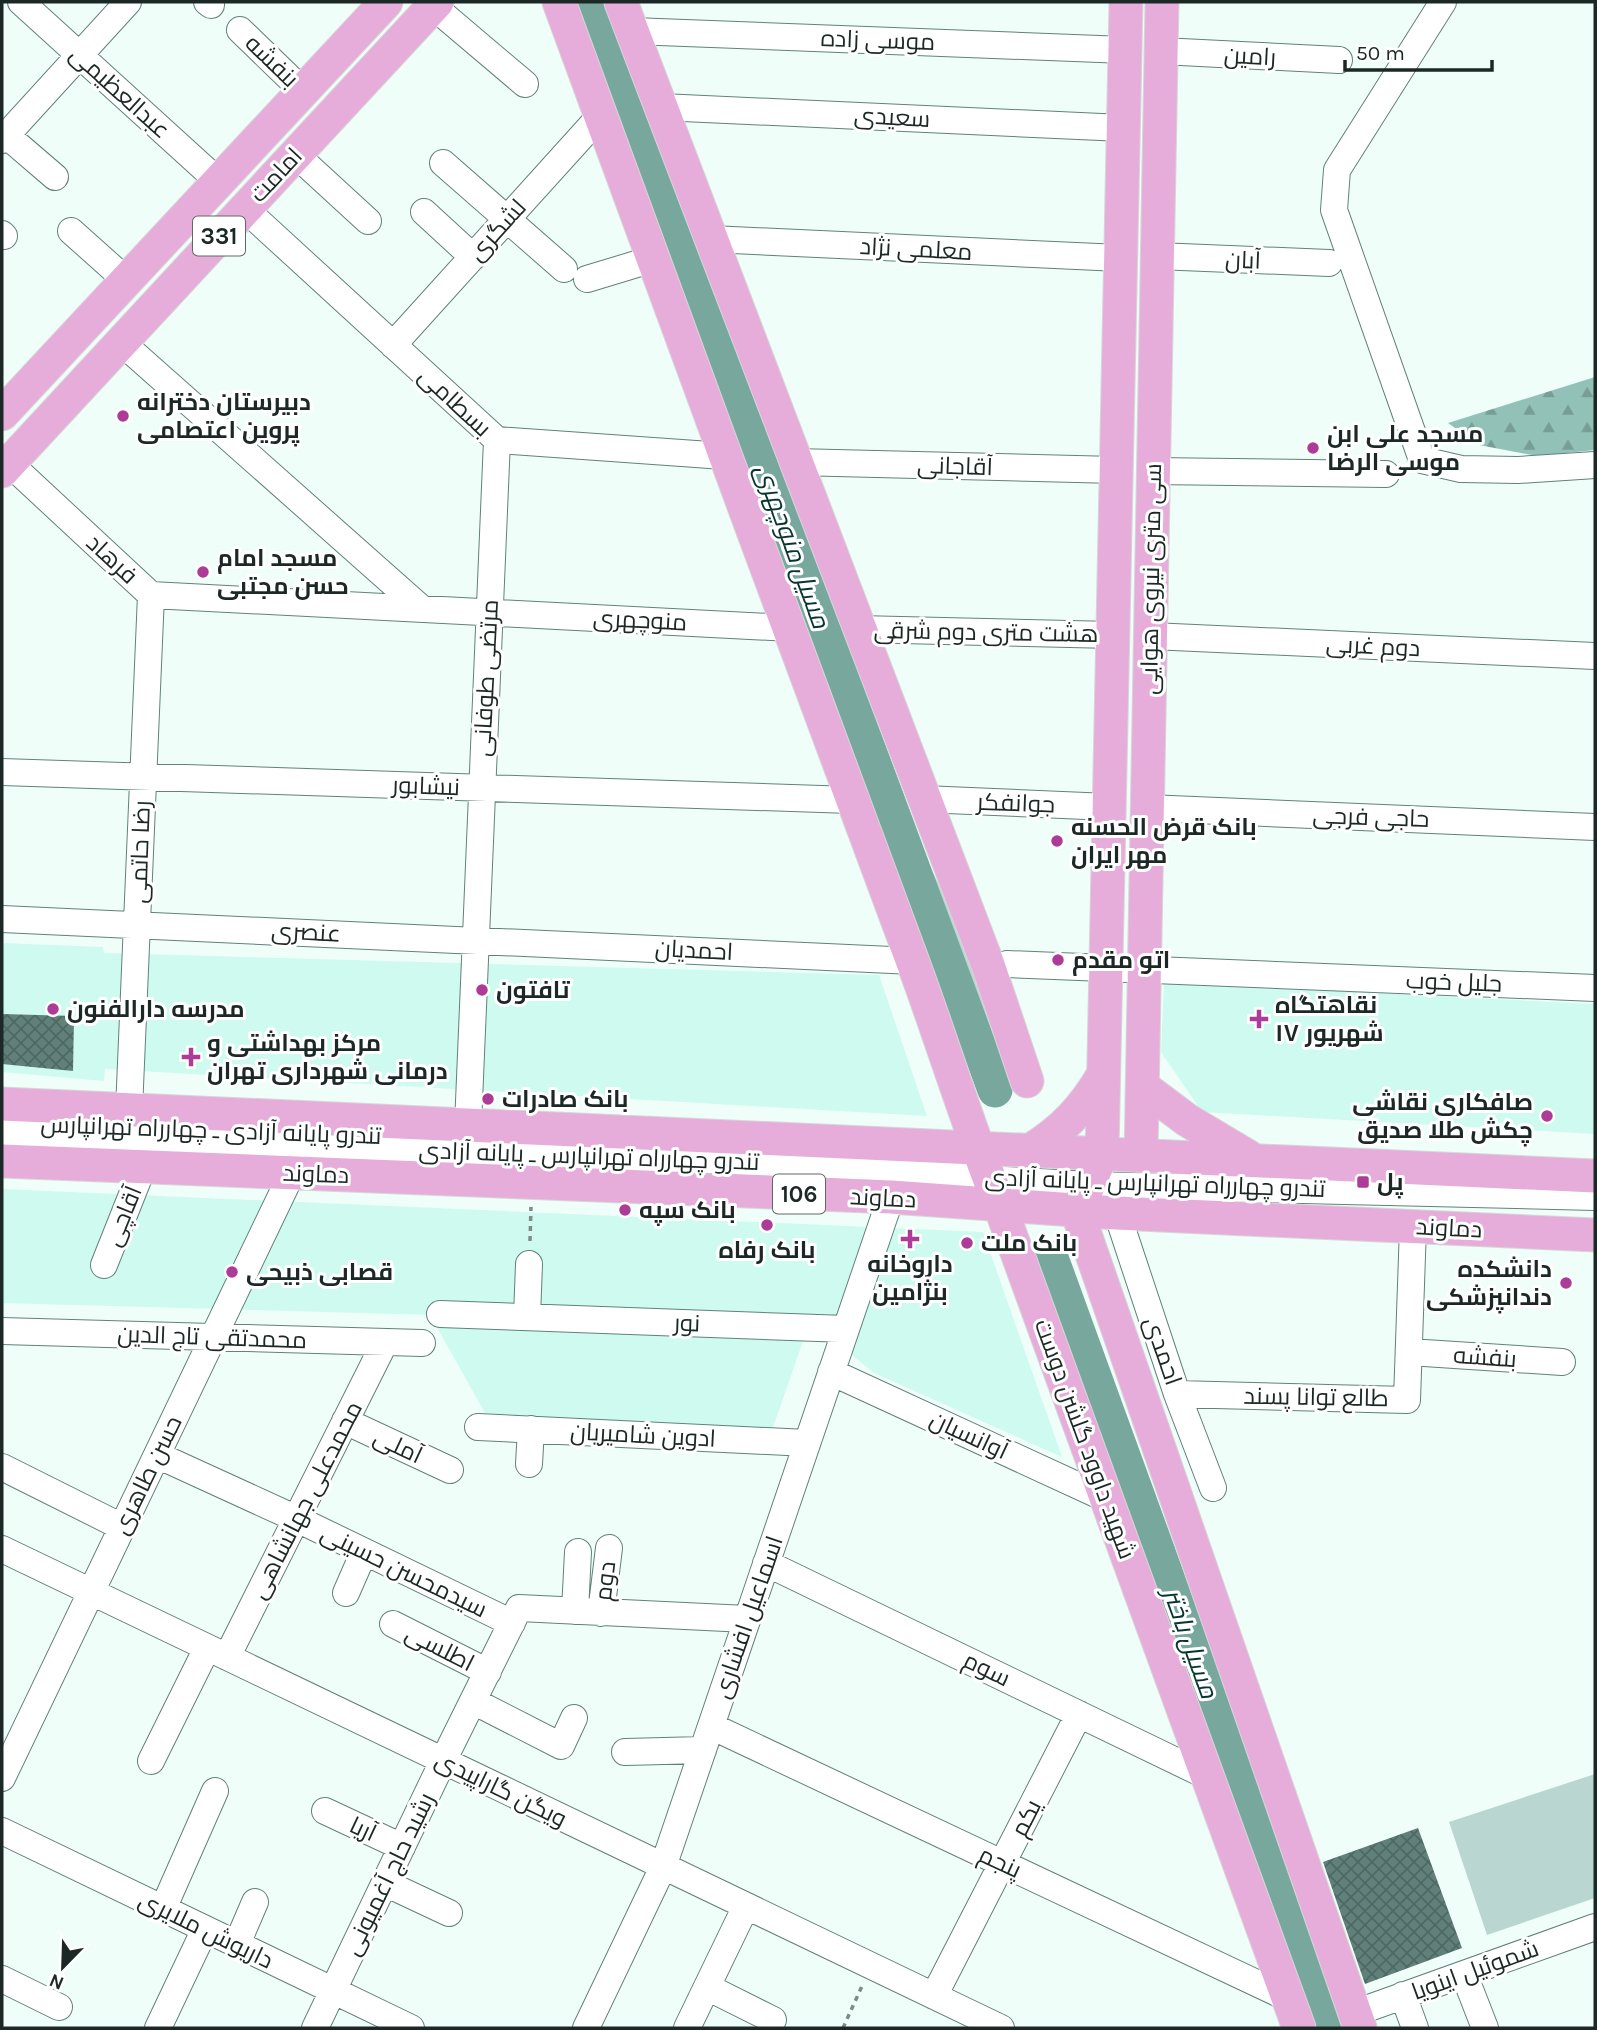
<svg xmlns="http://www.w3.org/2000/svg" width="1597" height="2030" viewBox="0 0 1597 2030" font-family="Karla,Cairo,sans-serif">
	<defs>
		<pattern id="forest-firs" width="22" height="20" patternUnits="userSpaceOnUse" patternTransform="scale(1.75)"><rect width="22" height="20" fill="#92c2b7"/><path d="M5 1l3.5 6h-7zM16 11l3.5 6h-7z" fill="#769e95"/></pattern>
		<pattern id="building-cross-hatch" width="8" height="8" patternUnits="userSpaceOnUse" patternTransform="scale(1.75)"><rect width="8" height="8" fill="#608079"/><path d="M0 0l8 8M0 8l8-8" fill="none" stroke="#4e6963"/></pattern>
	</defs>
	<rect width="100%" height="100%" fill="#f0fefa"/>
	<path fill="#cefaf0" d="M2,943L103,947L104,953L879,975L927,1116L105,1069L104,1081L2,1072Z
		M1164,982L1595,1004V1134L1202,1112L1161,1052Z
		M2,1189L983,1232L1062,1457L874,1373L810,1321L771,1433L485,1413L430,1315L2,1303Z"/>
	<path fill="url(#forest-firs)" d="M1595,377V450L1537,456L1479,445L1448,423Z"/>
	<path fill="#b9d7d0" d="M925,857L958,922L1012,1091L981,1095L897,867Z
		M1595,1774V1898L1487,1935L1449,1822Z"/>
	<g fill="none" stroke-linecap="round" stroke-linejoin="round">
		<path stroke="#78a89d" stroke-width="35" d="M591,2L995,1090
			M1051,1258L1331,2028"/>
	</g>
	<path fill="url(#building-cross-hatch)" d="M2,1014L74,1016L73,1071L2,1064Z
		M1418,1828L1462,1948L1365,1984L1323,1862Z"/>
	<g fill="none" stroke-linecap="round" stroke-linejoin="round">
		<defs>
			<path id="minor" d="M21,2L219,182
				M207,2L211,5
				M1443,2L1337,170L1334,210L1422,460L1461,469L1518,470L1595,465
				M433,6L525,84
				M240,30L303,91
				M632,31L1125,50
				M1161,51L1339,60
				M661,107L1123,128
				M6,135L55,177
				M2,140L128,2
				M295,154L368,221
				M443,163L564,269
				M245,209L497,440L724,456
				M424,212L473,257
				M71,231L127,281
				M2,234L4,236
				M711,239L1120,258
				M1157,256L1329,263
				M587,279L653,259
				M121,342L422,609
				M393,345L601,115
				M795,462L1116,470
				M9,463L151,595L790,628
				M1153,471L1386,474
				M858,629L1113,635
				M1151,636L1595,656
				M2,772L851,800
				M923,799L1109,807
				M1147,808L1595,827
				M2,919L913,961
				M1007,964L1595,988
				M129,1110L151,595
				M468,1125L497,440
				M2,1133L875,1167L989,1179L1089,1185L1595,1197
				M1117,1213L1177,1394L1213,1488
				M104,1265L143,1167
				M440,1314L846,1329
				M527,1317L529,1264
				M2,1331L422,1343
				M1409,1352L1562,1362
				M831,1372L1107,1499
				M1177,1394L1407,1400L1413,1227
				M345,1421L450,1470
				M478,1427L807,1443
				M157,1455L297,1519L512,1623
				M529,1464L531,1429
				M2,1467L122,1527
				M2,1549L1001,2028
				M766,1563L1207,1776
				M346,1593L364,1552
				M575,1611L578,1552
				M601,1613L609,1548
				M393,1624L488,1672
				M227,1657L385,1342
				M473,1701L561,1746L574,1718
				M711,1726L1288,1998
				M625,1752L703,1750
				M151,1761L207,1648
				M2,1778L292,1173L293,1156
				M325,1811L402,1847
				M2,1831L411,2028
				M385,1883L449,1913
				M163,1909L215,1791
				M237,1944L255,1902
				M1464,1974L1485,2028
				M2,1979L59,2007
				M707,1987L773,2020
				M1403,1995L1415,2028
				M934,1996L1079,1714
				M1355,2013L1595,1927
				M158,2028L205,1929
				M315,2028L443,1761L519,1608L747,1619
				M586,2028L663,1867L891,1197
				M687,2028L746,1906"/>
			<path id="major" d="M559,2C676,321 792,639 911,957C942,1040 967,1124 1000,1206L1299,2028
				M621,2L988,965L1027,1081
				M1126,2L1102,1154L1077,1211L1360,2028
				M2,414L386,2
				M2,471L437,2
				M1143,1087L1187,1120L1249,1157
				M2,1104L1595,1176
				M1029,1151C1062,1131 1084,1108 1103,1075
				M1141,1156L1162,2
				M2,1161L891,1197L1117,1213L1595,1235"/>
		</defs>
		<use href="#minor" stroke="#61817a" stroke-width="28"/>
		<use href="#major" stroke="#d6d8d8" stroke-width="35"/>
		<path stroke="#7e8c88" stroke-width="3.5" stroke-dasharray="5 5" stroke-linecap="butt" d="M530,1241L531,1207
			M843,2028L862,1986"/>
		<use href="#minor" stroke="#fff" stroke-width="26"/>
		<use href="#major" stroke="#e7adda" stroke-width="33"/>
	</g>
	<g fill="#ad3c98" stroke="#fff" stroke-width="2.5">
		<circle cx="123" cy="416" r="7"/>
		<circle cx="1313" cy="448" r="7"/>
		<circle cx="203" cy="572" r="7"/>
		<circle cx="1057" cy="841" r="7"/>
		<circle cx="1058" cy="960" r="7"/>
		<circle cx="482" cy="990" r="7"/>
		<circle cx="53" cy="1009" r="7"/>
		<path d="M1255.5 1008.5h7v7h7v7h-7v7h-7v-7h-7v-7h7z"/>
		<path d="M187.5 1046.5h7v7h7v7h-7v7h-7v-7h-7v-7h7z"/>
		<circle cx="488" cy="1099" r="7"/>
		<circle cx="1547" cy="1116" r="7"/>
		<rect x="1356" y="1175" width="14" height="14" rx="3.5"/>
		<circle cx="625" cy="1210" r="7"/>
		<circle cx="767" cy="1225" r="7"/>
		<path d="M906.5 1228.5h7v7h7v7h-7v7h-7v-7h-7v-7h7z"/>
		<circle cx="967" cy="1243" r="7"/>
		<circle cx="232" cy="1272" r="7"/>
		<circle cx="1566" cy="1283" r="7"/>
	</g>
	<g text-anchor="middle" stroke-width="6" stroke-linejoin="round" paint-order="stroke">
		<g fill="#fff" stroke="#5f6866" stroke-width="2">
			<rect x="193" y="216.5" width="52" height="39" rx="5"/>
			<rect x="773" y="1174.5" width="52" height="39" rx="5"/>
		</g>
		<g font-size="23" font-weight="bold" fill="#1b2825">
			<text x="219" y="244">331</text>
			<text x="799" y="1202">106</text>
		</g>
		<g font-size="24" fill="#1b2825" stroke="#fff">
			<text transform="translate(878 40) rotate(2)" y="8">موسی زاده</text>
			<text transform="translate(1250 56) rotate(3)" y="8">رامین</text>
			<text transform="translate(272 61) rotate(44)" y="8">بنفشه</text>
			<text transform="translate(120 92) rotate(42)" y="8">عبدالعظیمی</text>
			<text transform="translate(892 117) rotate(3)" y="8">سعیدی</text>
			<text transform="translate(276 175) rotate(-47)" y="8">امامت</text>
			<text transform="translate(497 230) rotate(-48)" y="8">لشگری</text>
			<text transform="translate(916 249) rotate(3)" y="8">معلمی نژاد</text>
			<text transform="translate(1243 260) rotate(2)" y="8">آبان</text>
			<text transform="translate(455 402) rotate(43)" y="8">بسطامی</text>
			<text transform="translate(955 466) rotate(2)" y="8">آقاجانی</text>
			<text transform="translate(112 559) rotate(43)" y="8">فرهاد</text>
			<text transform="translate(1151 579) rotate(-89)" y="8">سی متری نیروی هوایی</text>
			<text transform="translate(640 620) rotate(3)" y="8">منوچهری</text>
			<text transform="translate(986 632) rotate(1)" y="8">هشت متری دوم شرقی</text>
			<text transform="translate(1373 646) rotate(3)" y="8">دوم غربی</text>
			<text transform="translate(486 678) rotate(-87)" y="8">مرتضی طوفانی</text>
			<text transform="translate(426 786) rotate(2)" y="8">نیشابور</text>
			<text transform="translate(1016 803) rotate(2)" y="8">جوانفکر</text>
			<text transform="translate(1371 817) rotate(2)" y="8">حاجی فرجی</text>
			<text transform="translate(140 852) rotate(-88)" y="8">رضا حاتمی</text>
			<text transform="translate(306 932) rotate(3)" y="8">عنصری</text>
			<text transform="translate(694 950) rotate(3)" y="8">احمدیان</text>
			<text transform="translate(1454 982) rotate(2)" y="8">جلیل خوب</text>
			<text transform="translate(211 1130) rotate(2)" y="8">تندرو پایانه آزادی ـ چهارراه تهرانپارس</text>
			<text transform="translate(589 1156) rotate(2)" y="8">تندرو چهارراه تهرانپارس ـ پایانه آزادی</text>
			<text transform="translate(316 1174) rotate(2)" y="8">دماوند</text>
			<text transform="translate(1155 1183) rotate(2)" y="8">تندرو چهارراه تهرانپارس ـ پایانه آزادی</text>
			<text transform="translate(883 1198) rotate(3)" y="8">دماوند</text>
			<text transform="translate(123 1216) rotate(-68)" y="8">آقاچی</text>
			<text transform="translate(1449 1228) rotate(3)" y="8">دماوند</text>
			<text transform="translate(687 1323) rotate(2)" y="8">نور</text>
			<text transform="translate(212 1337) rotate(2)" y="8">محمدتقی تاج الدین</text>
			<text transform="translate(1163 1351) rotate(71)" y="8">احمدی</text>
			<text transform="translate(1485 1357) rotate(4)" y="8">بنفشه</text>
			<text transform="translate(1316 1397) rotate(1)" y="8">طالع توانا پسند</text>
			<text transform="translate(643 1435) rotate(3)" y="8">ادوین شامیریان</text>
			<text transform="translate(969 1435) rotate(25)" y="8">آوانسیان</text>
			<text transform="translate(1085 1439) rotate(70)" y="8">شهید داوود گلشن دوست</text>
			<text transform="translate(398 1446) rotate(25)" y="8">آملی</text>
			<text transform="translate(147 1475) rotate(-64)" y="8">حسن طاهری</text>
			<text transform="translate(306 1500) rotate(-63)" y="8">محمدعلی جهانشاهی</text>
			<text transform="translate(404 1571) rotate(26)" y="8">سیدمحسن حسینی</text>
			<text transform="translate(605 1581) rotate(-83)" y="8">دوم</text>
			<text transform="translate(748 1617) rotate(-71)" y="8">اسماعیل افشاری</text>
			<text transform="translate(440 1648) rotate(27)" y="8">اطلسی</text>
			<text transform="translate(987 1669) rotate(26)" y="8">سوم</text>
			<text transform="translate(501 1789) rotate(26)" y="8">ویگن گاراپیدی</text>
			<text transform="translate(1026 1818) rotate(-63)" y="8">یکم</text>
			<text transform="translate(363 1829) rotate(25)" y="8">آریا</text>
			<text transform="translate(1000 1862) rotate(25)" y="8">پنجم</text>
			<text transform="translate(389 1874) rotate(-64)" y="8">رشید حاج آغمیونی</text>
			<text transform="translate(206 1930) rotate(26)" y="8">داریوش ملایری</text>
			<text transform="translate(1475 1970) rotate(-20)" y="8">شموئیل اینویا</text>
		</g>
		<g font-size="24" font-weight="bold" fill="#1b2825" stroke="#fff" text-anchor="start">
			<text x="137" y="410">دبیرستان دخترانه<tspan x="137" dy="28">پروین اعتصامی</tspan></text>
			<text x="1327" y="442">مسجد علی ابن<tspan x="1327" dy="28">موسی الرضا</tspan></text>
			<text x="217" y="566">مسجد امام<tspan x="217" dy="28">حسن مجتبی</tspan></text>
			<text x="1071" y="835">بانک قرض الحسنه<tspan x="1071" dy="28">مهر ایران</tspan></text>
			<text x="1072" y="968">اتو مقدم</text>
			<text x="496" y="998">تافتون</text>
			<text x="1275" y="1013">نقاهتگاه<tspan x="1275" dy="28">۱۷ شهریور</tspan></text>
			<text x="67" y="1017">مدرسه دارالفنون</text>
			<text x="207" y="1051">مرکز بهداشتی و<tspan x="207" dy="28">درمانی شهرداری تهران</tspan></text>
			<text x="502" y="1107">بانک صادرات</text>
			<text x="1533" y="1110" text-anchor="end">صافکاری نقاشی<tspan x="1533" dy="28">چکش طلا صدیق</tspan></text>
			<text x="1377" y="1190">پل</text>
			<text x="639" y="1218">بانک سپه</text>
			<text x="981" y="1251">بانک ملت</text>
			<text x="767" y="1258" text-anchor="middle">بانک رفاه</text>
			<text x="910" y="1272" text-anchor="middle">داروخانه<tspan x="910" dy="28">بنژامین</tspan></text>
			<text x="1552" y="1277" text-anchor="end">دانشکده<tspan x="1552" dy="28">دندانپزشکی</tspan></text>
			<text x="246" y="1280">قصابی ذبیحی</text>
		</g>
		<g font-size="26" font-style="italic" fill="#07362e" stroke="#fff">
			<text transform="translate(793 546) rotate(70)" y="9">مسیل منوچهری</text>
			<text transform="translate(1191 1643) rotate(70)" y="9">مسیل باختر</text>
		</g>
	</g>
	<rect width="1597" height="2030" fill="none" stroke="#1b2825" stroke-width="7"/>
	<g transform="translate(63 1967) rotate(203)" stroke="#ffffff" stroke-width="5" paint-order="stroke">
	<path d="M0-5L12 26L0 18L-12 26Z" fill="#1b2825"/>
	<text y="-10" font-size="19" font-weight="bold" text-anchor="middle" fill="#1b2825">N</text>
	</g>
	<path d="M1345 60v10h147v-10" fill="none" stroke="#1b2825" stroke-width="3.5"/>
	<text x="1356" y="60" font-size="21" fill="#1b2825" stroke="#ffffff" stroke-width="5" paint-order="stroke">50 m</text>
</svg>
